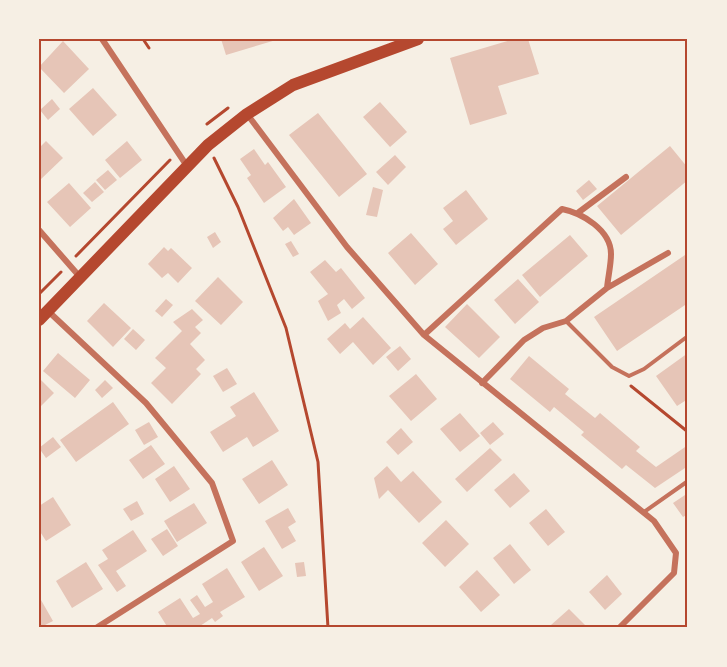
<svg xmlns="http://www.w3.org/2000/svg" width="727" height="667" viewBox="0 0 727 667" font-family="'PT Sans',sans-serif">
	<rect width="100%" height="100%" fill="#f6efe4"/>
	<path fill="#e6c5b7" d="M221,39H276V40L226,55Z
		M514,39H528L539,74L498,86L507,114L470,125L450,58Z
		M63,41L89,69L64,93L39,67Z
		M93,88L117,115L93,136L69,109Z
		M52,99L60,109L48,120L40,110Z
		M380,102L407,132L390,147L363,117Z
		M318,113L367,174L339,197L289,135Z
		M46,141L63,158L39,181V148Z
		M127,141L142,160L120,178L105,160Z
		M670,146L688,168V180L621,235L597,206Z
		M254,149L265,165L268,162L286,187L264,203L247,178L251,175L240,159Z
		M395,155L406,167L388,185L376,172Z
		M108,170L117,180L105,190L96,180Z
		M589,180L597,189L583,200L576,191Z
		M95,182L104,192L92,202L83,193Z
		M69,183L91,208L70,227L47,202Z
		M373,187L383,190L377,217L366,215Z
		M466,190L488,219L456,245L443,229L453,221L443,208Z
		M294,199L311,223L294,235L288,227L283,231L273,218Z
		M215,232L221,242L213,248L207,237Z
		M411,233L438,264L415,285L388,253Z
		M570,235L588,256L540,297L522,275Z
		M291,241L299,254L293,257L285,244Z
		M164,247L168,251L171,248L192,268L178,283L168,273L162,278L148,264Z
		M685,255L688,259V303L617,351L594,317Z
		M325,260L336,272L341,268L365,298L352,309L344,299L337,305L341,313L328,321L318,301L328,294L310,272Z
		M218,277L243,302L221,325L195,301Z
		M518,279L539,302L515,324L494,300Z
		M166,299L173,305L162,317L155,311Z
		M104,303L131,328L113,347L87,321Z
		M467,304L500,337L479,358L445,327Z
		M192,309L203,320L195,327L201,333L190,344L205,360L196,369L201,374L172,404L151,383L166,368L155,358L182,331L173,322Z
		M363,317L391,348L373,365L353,342L340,354L327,339L345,323L350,329Z
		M133,329L145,340L136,350L124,339Z
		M400,346L411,359L398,371L386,357Z
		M58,353L90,380L75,398L43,371Z
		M688,353V399L677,406L656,376Z
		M529,356L569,389L565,394L595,418L600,413L640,447L636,451L656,467L688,445V466L655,488L626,465L622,469L581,435L584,432L554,407L550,412L510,379Z
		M227,368L237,384L223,392L213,376Z
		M416,374L437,399L411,421L389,396Z
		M39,378L54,393L39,408Z
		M105,380L113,388L102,398L95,390Z
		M254,392L279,431L253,447L247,437L223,452L210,432L236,416L230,407Z
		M113,402L129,424L76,462L60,440Z
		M460,413L480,436L460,452L440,429Z
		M149,422L158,437L144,445L135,430Z
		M493,422L504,434L490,445L480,433Z
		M401,428L413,442L398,455L386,442Z
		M53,437L61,447L46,458L39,448Z
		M151,445L165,464L143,479L129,460Z
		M490,448L502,460L467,492L455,479Z
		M272,460L288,485L259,504L242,479Z
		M174,466L190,489L170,502L155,479Z
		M387,466L401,482L413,471L442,502L419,523L388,490L379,499L374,478Z
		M514,473L530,491L510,508L494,490Z
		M688,493V514L683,517L673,503Z
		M53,497L71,525L46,541L39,530V506Z
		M137,501L144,514L131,521L123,509Z
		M194,503L207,523L177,542L164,521Z
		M288,508L296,522L288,527L296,541L282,549L265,521Z
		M546,509L565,532L548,546L529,523Z
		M446,520L469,544L445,567L422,543Z
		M167,529L178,546L163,556L151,539Z
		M133,530L147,551L116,571L126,586L117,592L98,565L108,559L102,550Z
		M510,544L531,570L514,584L493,558Z
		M264,547L283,576L259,591L241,562Z
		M86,562L103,589L72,608L56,581Z
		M304,562L306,576L297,577L295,563Z
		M227,568L245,597L220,612L223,616L215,622L212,618L197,628H168L158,612L180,598L193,618L200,614L190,600L197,595L205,607L213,602L202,584Z
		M477,570L500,595L481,612L459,587Z
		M607,575L622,594L605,610L589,592Z
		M41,600L53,621L39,628V601Z
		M569,609L586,626L554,628L551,625Z"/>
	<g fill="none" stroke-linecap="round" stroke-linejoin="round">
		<path stroke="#b5482f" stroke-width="3" d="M143,39L149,48
			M438,39H450
			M207,124L228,108
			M214,158L238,207L286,328L318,462L328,628
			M76,256L170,160
			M39,294L61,272
			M631,386L688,432"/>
		<path stroke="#c5725c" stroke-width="4" d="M566,321L612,367L629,376L644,369L688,336
			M644,512L688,481"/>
		<path stroke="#c5725c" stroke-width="6" d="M102,39L187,166
			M247,114L347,247L424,335L654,521L676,553L674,573L619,628
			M579,212L626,177
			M39,230L80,277
			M607,288L668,253
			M48,311L146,403L212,483L233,541L96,628
			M424,335L562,209C582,213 611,230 611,254C611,265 608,277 607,288L566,321L543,328L524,340L482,383"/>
		<path stroke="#b5482f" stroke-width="12" d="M39,320L208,145L247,114L293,85L418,39"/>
	</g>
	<rect width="727" height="667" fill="none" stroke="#f6efe4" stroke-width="81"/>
	<rect x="40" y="40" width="646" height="586" fill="none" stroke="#b5482f" stroke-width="2"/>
</svg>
